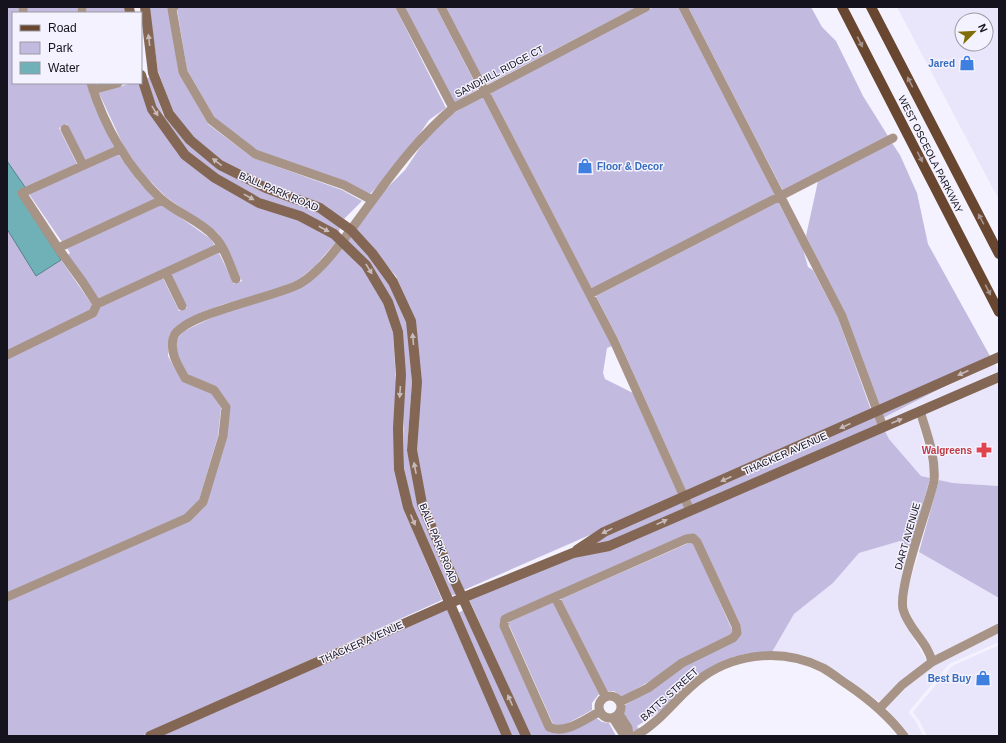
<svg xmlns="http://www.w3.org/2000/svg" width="1006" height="743" viewBox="0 0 1006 743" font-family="Helvetica,sans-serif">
	<rect width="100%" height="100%" fill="#f4f2fe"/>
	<path fill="#e9e6fc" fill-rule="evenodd" d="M897,7H999V200ZM962,20H986V44H962Z
		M994,363L999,371L918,408L917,417L931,471L930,478L921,476L889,439L879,420Z
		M999,379V486L953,483L939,480L937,455L925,413Z
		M900,541L911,548L900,587L898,607L904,623L927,661L899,683L880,702L857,686L772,652L794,614L833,583L859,553Z
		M919,552L999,598V623L935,656L912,618L907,606L908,588Z
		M999,632V642L949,664L910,710L909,713L916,722L923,736H909L886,708L905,688L934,666Z
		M999,645V736H927L919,720L913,712L952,666Z"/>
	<path fill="#c2bbdf" d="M7,7H19L18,13H13V83H87L96,109L114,147L85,160L67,124L59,128L77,164L25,187L7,161Z
		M27,7H77L78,13H27Z
		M86,7H124L125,13H87Z
		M149,7H169L179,73L208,124L253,158L342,190L362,201L344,219L322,205L269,184L222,162L193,137L173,112L158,71Z
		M179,7H395L446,108L429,120L399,165L369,195L257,151L215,118L187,70L177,9Z
		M404,7H436L478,89L454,103Z
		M446,7H637L486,85Z
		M654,7H678L775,195L592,289L490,92Z
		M688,7H811L822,27L836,41L863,96L888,136L783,191Z
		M150,77L163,114L187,143L317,212L340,226L339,233L262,199L217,174L189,152L156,107L147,78Z
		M132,83H139L182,158L331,237L336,242L314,267L298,280L277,289L221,305L179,324L169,335L168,356L181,380L211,393L221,408L218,436L199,500L184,515L7,593V229L36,275L61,260L93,306L163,278L179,311L187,308L171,274L219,253L234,284L242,281L224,242L218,233L166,197L144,175L124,147L99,93Z
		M482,96L612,346L607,348L603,373L605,379L633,393L679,496L464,590L426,503L416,449L421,382L415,319L396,276L351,224L405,170L436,124Z
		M892,143L900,155L917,193L928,244L990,356L879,406L846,315L806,236L818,181Z
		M118,154L137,180L155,199L62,242L29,194Z
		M778,202L803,249L808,267L813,270L838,318L871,410L687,493L619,341L596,296Z
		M161,204L211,239L215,246L99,299L68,255L70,253L67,248Z
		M347,233L369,256L390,284L407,322L412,382L407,451L456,594L451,596L412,506L404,468L402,332L346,240Z
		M342,247L363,267L384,304L393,333L404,509L442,600L141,736H7V601L206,504L229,404L216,386L188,375L176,353L177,339L184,331L224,312L279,296Z
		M975,371L879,420L889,439L921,476L930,478L911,548L900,541L859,553L833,583L794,614L772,652C749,651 723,657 705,671C692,681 681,694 668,705C658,713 648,719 637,726L639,730L633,733L631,726L622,715L625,705L656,687L684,666L741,633L740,624L700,539L696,535L503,616L547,730C564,739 580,725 595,717L602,722L609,723L616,736H531L468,597Z
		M939,480L953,483L999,486V598L919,552Z
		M691,542L694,544L733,632L730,635L622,697L614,691H607L561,599Z
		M553,602L599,694L592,703V710L563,726L553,724L509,625V622Z
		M446,607L502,736H160Z
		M464,610L521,736H512L458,613Z"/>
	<path fill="#6fb1b6" stroke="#548288" d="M7,161L25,187L19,195L61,260L36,276L7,229Z"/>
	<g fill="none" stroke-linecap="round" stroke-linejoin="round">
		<path stroke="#a89487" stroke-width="9" d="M82,7V13
			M174,7L172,9L183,72L211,120L255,154L344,185L372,200
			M400,7L453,108
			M441,7L614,341L690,510
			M683,7L842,316L883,427
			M23,13V7
			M91,83C104,126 128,168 161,199C177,213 200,221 214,236C225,247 230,266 236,279
			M93,90L118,83
			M65,129L83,165
			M120,149L22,193L58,248L82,281L97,304L221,247
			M58,248L162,200
			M166,273L182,306
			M590,294L893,138
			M7,355L93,313L97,304
			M920,411C927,434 936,457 934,481C928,508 898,587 903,609C908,629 928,642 932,662
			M7,597L187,518L203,502L223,436L226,407L214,390L185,378C178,365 170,354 173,339C177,314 279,297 301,283C327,267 353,226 372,201C396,168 421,135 453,108L646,7
			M555,597L605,696
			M599 707a11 11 0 1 1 22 0a11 11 0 1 1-22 0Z
			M880,708L902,685L932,662L999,628
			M599,712C585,719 565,735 549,727L504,626L505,619L686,539L693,538L697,542L736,626L737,633L733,638L682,663L648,688L620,702
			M619,714L628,728L629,736
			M613,718L622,732L628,735
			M635,736C663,721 678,694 704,676C739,652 785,649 823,668C832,673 840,680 848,685C870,700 888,715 904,736"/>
		<path stroke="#836654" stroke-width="10" d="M129,7L130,13
			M145,7L153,73L169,114L190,140L220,165L266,188L320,208L351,230L372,253L393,282L411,321L417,382L412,450L422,504L447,564L526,736
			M141,75L152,109L185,155L215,178L259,203L300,216L334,234L366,265L388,302L398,332L401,375L398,428L399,469L408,507L507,736
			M577,550L604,532L999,357
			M150,736L462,598L573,553L609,546L999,377"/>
		<path stroke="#684630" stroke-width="10" d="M842,7L999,312
			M871,7L999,254"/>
	</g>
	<defs><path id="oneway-solid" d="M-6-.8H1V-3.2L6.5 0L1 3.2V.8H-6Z"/></defs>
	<g fill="#c7baba">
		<use href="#oneway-solid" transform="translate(149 40) rotate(-97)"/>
		<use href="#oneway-solid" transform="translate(155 111) rotate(58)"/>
		<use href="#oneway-solid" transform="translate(217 162) rotate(-143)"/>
		<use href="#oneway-solid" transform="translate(249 197) rotate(29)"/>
		<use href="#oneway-solid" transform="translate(324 229) rotate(28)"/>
		<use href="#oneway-solid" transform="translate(369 269) rotate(58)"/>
		<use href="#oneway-solid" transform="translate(413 339) rotate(-95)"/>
		<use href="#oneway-solid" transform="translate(963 373) rotate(156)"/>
		<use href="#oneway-solid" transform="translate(400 392) rotate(94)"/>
		<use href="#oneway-solid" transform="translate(897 421) rotate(-23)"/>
		<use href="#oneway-solid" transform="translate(845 426) rotate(156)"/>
		<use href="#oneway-solid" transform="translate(415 468) rotate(-101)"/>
		<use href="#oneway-solid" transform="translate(726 479) rotate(156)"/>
		<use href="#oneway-solid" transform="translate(413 520) rotate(67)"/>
		<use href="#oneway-solid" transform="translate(662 522) rotate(-24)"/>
		<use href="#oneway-solid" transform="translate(607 531) rotate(154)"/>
		<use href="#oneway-solid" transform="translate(510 700) rotate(-114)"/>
	</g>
	<g fill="#a7938d">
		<use href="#oneway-solid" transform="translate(860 42) rotate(63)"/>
		<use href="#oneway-solid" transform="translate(910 82) rotate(-117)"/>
		<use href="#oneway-solid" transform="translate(920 157) rotate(63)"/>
		<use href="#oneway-solid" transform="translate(981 219) rotate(-118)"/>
		<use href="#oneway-solid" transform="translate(988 290) rotate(63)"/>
	</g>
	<defs>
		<symbol id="shop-bare" viewBox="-9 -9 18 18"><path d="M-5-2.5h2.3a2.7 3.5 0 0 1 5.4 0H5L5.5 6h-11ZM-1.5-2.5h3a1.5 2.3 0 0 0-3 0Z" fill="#3f7fe0" stroke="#f4f2fe" stroke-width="2.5" paint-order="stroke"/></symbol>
		<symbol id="pharmacy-bare" viewBox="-9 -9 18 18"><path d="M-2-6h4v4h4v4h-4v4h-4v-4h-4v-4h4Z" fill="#e0444e" stroke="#f4f2fe" stroke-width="2.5" paint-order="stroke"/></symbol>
	</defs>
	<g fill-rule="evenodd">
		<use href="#shop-bare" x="956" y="52" width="22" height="22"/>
		<use href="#shop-bare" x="574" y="155" width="22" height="22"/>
		<use href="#pharmacy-bare" x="973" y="439" width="22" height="22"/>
		<use href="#shop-bare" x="972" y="667" width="22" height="22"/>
	</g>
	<g text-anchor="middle" stroke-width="3" stroke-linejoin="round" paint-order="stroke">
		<g font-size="10" font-weight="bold" fill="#366cbe" stroke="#f4f2fe" text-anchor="end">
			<text x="955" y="67">Jared</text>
			<text x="597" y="170" text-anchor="start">Floor &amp; Decor</text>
			<text x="971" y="682">Best Buy</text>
		</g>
		<g font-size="10" fill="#15131d" stroke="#f4f2fe">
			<text transform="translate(499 71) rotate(-28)" y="4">SANDHILL RIDGE CT</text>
			<text transform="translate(931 154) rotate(63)" y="4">WEST OSCEOLA PARKWAY</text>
			<text transform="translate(279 191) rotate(23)" y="4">BALL PARK ROAD</text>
			<text transform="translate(785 453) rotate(-24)" y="4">THACKER AVENUE</text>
			<text transform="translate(907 536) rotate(-74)" y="4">DART AVENUE</text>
			<text transform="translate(439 543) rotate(68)" y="4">BALL PARK ROAD</text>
			<text transform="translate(361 642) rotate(-24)" y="4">THACKER AVENUE</text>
			<text transform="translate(669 694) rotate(-42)" y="4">BATTS STREET</text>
		</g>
		<g font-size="10" font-weight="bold" fill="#be3a42" stroke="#f4f2fe" text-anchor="end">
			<text x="972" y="454">Walgreens</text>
		</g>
	</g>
	<rect width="1006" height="743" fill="none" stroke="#15131d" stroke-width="16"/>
	<rect x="12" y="12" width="130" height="72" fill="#f4f2fe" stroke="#9b99a4"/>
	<rect x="20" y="25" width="20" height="6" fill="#684630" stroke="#9b99a4"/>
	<text x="48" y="32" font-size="12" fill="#15131d">Road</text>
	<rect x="20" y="42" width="20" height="12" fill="#c2bbdf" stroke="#9b99a4"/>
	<text x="48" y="52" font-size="12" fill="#15131d">Park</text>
	<rect x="20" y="62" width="20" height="12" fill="#6fb1b6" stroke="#9b99a4"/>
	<text x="48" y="72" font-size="12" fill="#15131d">Water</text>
	<g transform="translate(974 32) rotate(66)"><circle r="19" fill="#f4f2fe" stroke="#9b99a4"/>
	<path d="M0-3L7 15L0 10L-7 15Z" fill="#7e6d08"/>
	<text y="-6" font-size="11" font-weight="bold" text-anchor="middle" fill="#15131d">N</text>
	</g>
</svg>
